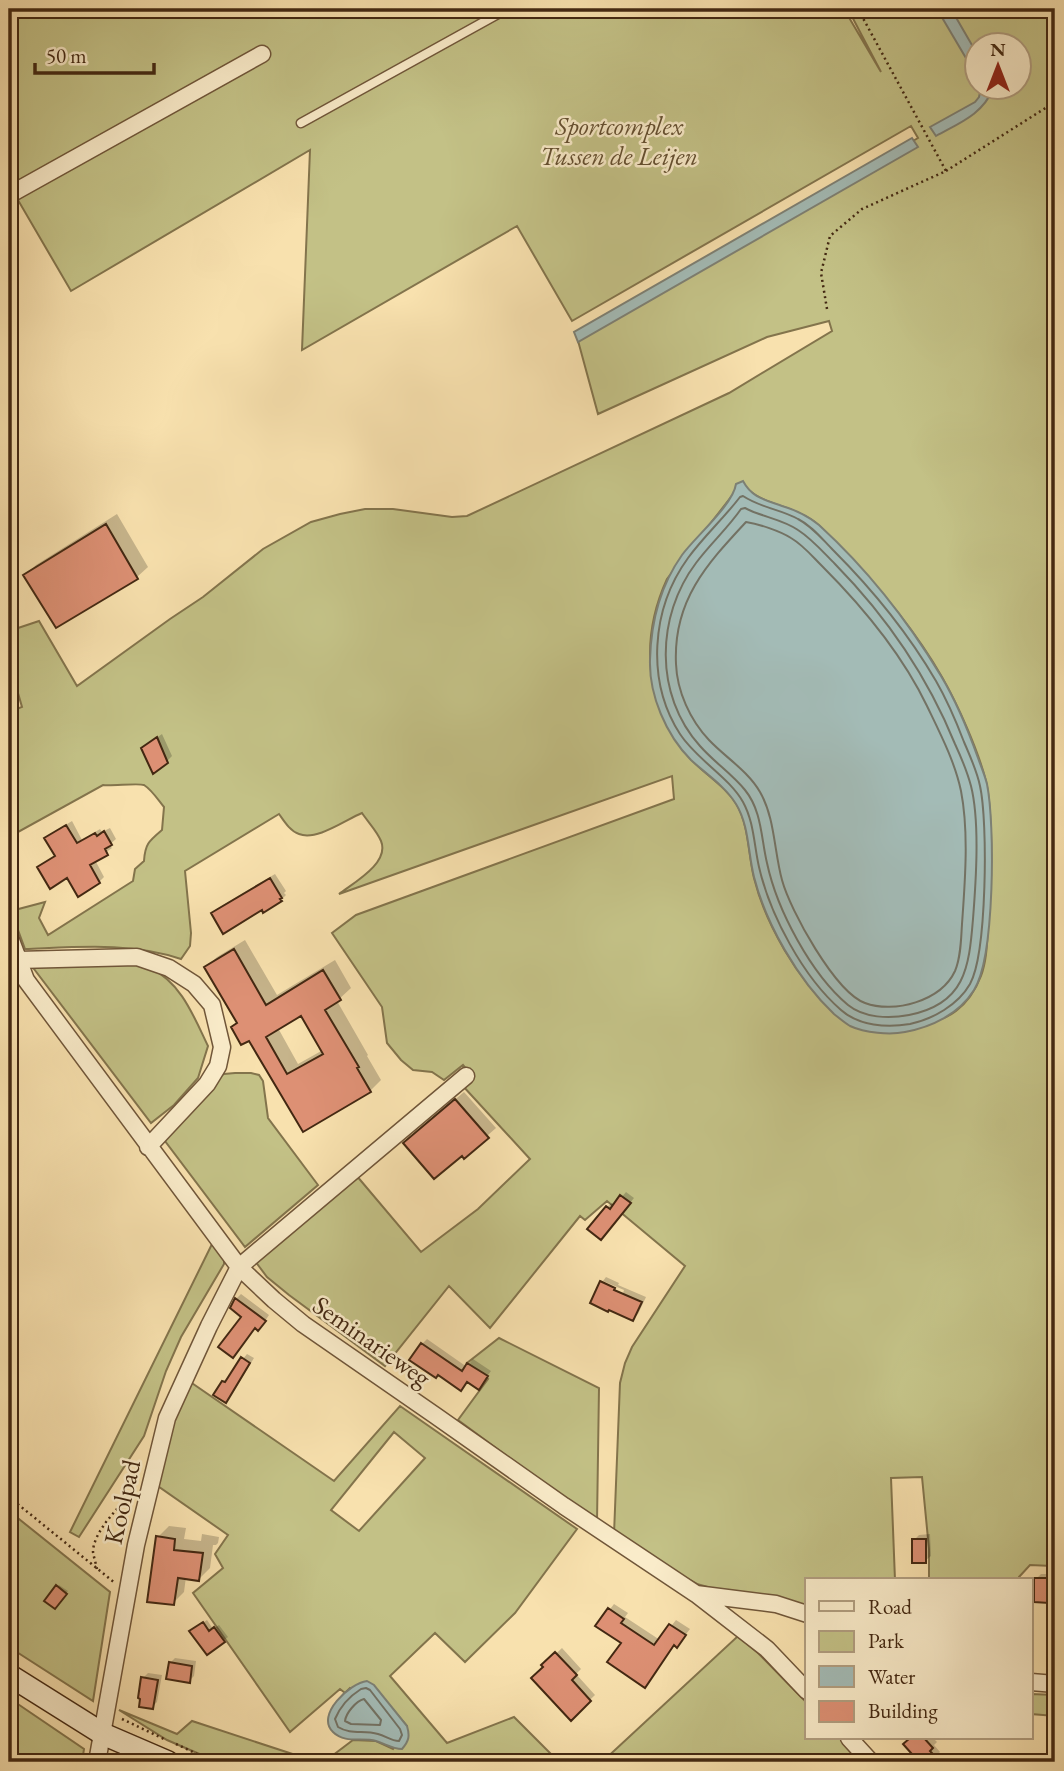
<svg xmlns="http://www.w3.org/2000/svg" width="1064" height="1771" viewBox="0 0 1064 1771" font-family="'EB Garamond',serif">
	<rect width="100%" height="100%" fill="#f8e1ae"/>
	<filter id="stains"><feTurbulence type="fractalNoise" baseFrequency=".00286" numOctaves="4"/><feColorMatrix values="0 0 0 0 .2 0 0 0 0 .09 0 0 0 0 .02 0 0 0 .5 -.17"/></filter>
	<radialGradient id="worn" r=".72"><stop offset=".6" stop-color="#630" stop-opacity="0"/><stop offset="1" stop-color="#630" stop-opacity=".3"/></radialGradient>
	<path fill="#c3c186" stroke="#83744c" stroke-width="2" fill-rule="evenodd" d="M9,9H844L881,72L848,9H1055V1557H1052V1566L1030,1565L1019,1577V1580H929V1549L922,1477L891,1478L895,1580H807V1610L736,1595L697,1584L651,1559L614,1534L620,1383L625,1363L632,1347L685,1266L607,1201L585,1220L580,1216L490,1328L449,1286L385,1366L289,1295L267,1277L255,1261L356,1175L421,1252L478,1209L530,1159L462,1085L472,1076L463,1065L444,1080L432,1072L413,1070L401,1060L387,1043L382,1007L332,933L356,915L674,799L672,776L339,894C353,883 390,863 381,841C377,831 368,822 362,813C345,820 317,841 299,834C290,831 284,821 279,814L185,871L191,933L190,946L181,959C131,942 78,947 25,949L11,911L45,902L39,918L48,935L133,881L135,869L144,861C145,844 149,841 162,830L164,807C159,801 152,790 144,785C139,783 112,786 103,785L9,837V712L22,707L9,662V631L39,621L77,686L170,619L203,597L263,549L311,522L340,514L365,509H393L452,517L467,516L729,393L832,331L829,321L767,337L598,414L577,337L918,138L911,126L572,321L517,226L302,350L310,150L71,291L18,200L9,205ZM976,46H1018V88H976ZM747,489C767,506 794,506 815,522C824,529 833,540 841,548C879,587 915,630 942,677C958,705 978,750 986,781C990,798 990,815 991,831C992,863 991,894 988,926C987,942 987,960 981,976C976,989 968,1002 956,1011C942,1022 926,1022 909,1025C876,1029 859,1037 833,1012C797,977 766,926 754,878C748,854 749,826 737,805C725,785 702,773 688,756C644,706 640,638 667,579L735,492Z
		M129,962C136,964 144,965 150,968C181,982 194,1017 208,1046L198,1078L174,1105L151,1123L31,965Z
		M235,1073H251L259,1075L263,1081L268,1118L318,1185L245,1247L162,1137L216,1079L224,1074Z
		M213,1242L224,1259V1264L181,1337L166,1371L144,1436L79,1537L70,1532Z
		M499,1338L599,1388L597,1522L458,1420L488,1379L467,1363Z
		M186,1379L334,1481L400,1406L577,1529L515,1613L465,1662L435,1633L390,1676L447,1743L514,1717L559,1762H324L353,1740L376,1741L393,1749L407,1726L391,1707L350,1688L345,1693L340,1689L290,1732L193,1593L223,1568L215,1554L228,1535L155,1484ZM394,1432L425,1458L359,1531L331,1510Z
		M9,1511L110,1592L93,1701L9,1647Z
		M738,1636L758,1653L807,1703V1738H840L863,1762H602Z
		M1031,1694L1055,1695V1716L1031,1714Z
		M9,1698L84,1749L82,1762H9Z
		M119,1710L177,1734L192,1721L317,1762H218L167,1740Z"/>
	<path fill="#a3bbb6" stroke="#7d8074" stroke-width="2" d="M937,9H951L954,14L976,52V75Z
		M981,88L993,89C982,115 959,123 936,136L930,127L975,102L979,97Z
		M912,138L918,147L578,342L574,332Z
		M743,481C752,498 766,500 782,506C796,510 808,516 819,525C866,568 908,621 941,676C956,701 968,730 978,758C981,766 985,776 987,784C995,824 995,957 974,990C959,1014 932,1027 905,1032C890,1035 865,1033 850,1026C845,1023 839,1018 834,1014C798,980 766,924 754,877C748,853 749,825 736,804C725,786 706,774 691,760C666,735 649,695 650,660C651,622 660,586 682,555C695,537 733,505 736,484Z
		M367,1681L374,1685L407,1726C410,1736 409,1741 402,1749C392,1749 386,1744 376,1741C362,1737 345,1744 333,1732C315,1715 350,1683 367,1681Z"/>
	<path fill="#0003" fill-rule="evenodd" d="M9,403L16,412L9,419Z
		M117,514L148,567L137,577L25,576L36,565Z
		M162,734L172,756L167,761L149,743Z
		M72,821L82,840L100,829L102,832L110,828L116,839L109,845L112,848L95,860L104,877L99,882L68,876L39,867L56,855L46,839L51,834Z
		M275,874L286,891L284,893L286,895L281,900L264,910L262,908L213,913L218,908Z
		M245,940L277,995L335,960L351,988L337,1001L368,1055L367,1056L381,1080L370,1091L303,1130L206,967L217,957ZM302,1013L323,1050L298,1064L278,1028Z
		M464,1092L496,1128L464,1156L413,1135Z
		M626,1192L634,1198L605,1234L607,1207L612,1203L615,1205Z
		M606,1277L619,1283L618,1285L646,1297L638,1314L633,1319L601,1283L623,1293L624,1290L603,1281Z
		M241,1294L269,1315L263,1324L256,1327L243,1317L236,1299Z
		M427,1339L467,1367L473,1359L491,1371L478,1388L422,1344Z
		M247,1354L254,1358L231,1396L226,1401L224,1382Z
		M169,1526L186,1528L184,1539L201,1541L202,1534L219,1537L218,1543L216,1545H213L210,1568L199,1579L186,1577L184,1592L173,1603L158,1537Z
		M930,1534L931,1556L925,1561L914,1540L919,1535Z
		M1041,1574H1055V1594L1048,1601L1036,1579Z
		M59,1585L68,1591L55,1607L47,1600Z
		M614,1604L628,1613L625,1617L660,1640L676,1620L690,1629L677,1646L675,1644L650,1681L623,1643L598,1625Z
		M207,1620L213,1629L219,1625L228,1637L208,1653L195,1628Z
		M562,1648L581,1669L576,1674L595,1695L571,1718L544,1665Z
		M175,1658L196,1661L194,1676L189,1681L170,1663Z
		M148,1673L162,1675L157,1702L152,1707L143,1678Z
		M912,1738H933L937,1742L934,1745L940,1752L929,1762H922L905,1744Z"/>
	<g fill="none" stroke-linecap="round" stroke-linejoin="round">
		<path stroke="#737264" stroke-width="2" d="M743,496C761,508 780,509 798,519C812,526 822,539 833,550C872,589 908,633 936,681C947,700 956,721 964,742C970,756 977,771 980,786C988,822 987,953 970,984C958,1005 933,1019 910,1024C887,1028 859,1026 841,1010C803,977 770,915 759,867C754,845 754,822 743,802C729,777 697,760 680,734C646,681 651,609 688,558C704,536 724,518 740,497Z
			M745,508C762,517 782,519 798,530C812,539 823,552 835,564C887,617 927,675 955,744C961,757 967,771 971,786C980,822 976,881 973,919C969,968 965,1004 909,1015C889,1019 864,1018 848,1005C811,974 777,910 767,863C761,838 762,811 745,790C732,774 714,762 700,746C654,695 656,616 696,563C710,544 728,528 741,509Z
			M746,522C759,524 780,531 791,538C803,545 812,556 822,566C863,607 902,654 927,706C940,733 955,762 961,791C969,832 965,882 962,924C961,939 961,957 955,971C941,1001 894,1014 865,1003C835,992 790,910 782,880C774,851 775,818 760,792C748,771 725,757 709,740C690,720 677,691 676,664C673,601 706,565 746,522Z
			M361,1689L366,1688L370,1690L400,1729L402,1735L399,1741C391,1741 386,1736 378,1734C363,1730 351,1735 338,1727L335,1719C340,1707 350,1696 361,1689Z
			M364,1699L381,1720L380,1725L351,1724L345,1721C346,1713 356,1701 364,1699Z"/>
	</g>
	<path fill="#dd9074" stroke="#432812" stroke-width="2" fill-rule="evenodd" d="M106,524L138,579L56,628L23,575Z
		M157,737L168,763L153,774L141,748Z
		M66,825L77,843L95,833L97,836L104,831L112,845L105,849L108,855L90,865L100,883L78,897L67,878L50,889L37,867L55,856L44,838Z
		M270,878L282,898L280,899L282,901L263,913L262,910L223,934L211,913Z
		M234,949L266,1005L323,970L341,1000L325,1010L359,1067L357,1068L371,1092L303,1132L249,1041L241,1045L231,1027L237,1023L204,967ZM301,1016L323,1054L287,1074L266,1037Z
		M455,1099L489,1138L464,1159L462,1156L434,1179L403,1143Z
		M620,1195L631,1203L601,1240L587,1229L606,1206L610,1209Z
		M600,1281L615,1288L614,1290L642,1302L633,1321L609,1310L608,1312L590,1303Z
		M235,1298L266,1321L258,1331L255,1328L233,1358L218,1347L241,1317L230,1308Z
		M421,1343L462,1371L467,1363L488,1376L479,1390L467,1382L461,1391L438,1375L436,1378L409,1360Z
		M241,1357L250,1363L226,1403L213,1395L222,1381L225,1382Z
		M156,1536L175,1539L174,1550L203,1553L199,1581L178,1578L174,1605L147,1602Z
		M912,1539H926V1563H912Z
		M1034,1578H1055V1596H1049V1603L1034,1602Z
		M56,1585L67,1594L55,1609L44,1601Z
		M608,1608L624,1619L621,1623L654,1645L669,1624L686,1635L677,1648L674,1645L645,1688L607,1662L621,1643L595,1626Z
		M203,1622L209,1631L214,1627L225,1642L207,1655L189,1631Z
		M555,1652L577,1675L572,1680L591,1701L571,1721L531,1678L543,1667L541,1665Z
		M169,1662L192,1666L190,1683L166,1679Z
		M141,1677L158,1680L153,1709L139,1707L140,1699L138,1698Z
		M910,1738H924L933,1748L930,1751L940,1762H919L903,1744Z"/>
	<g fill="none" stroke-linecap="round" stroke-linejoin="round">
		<defs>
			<path id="lane" d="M301,123L507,9"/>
			<path id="street" d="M9,195L262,54
				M9,935L26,980L239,1267L274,1300L303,1324L436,1416L564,1506L696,1594L767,1649L807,1691
				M18,960L137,957L169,968L194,984L212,1005L222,1047L218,1066L207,1084L148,1147
				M696,1594L776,1604L807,1614
				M1031,1682L1055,1684
				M849,1738L871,1762
				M97,1762L136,1545L167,1418L209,1326L239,1267L466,1076"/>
			<path id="secondary" d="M9,1675L103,1734L168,1762"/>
		</defs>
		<use href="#lane" stroke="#705639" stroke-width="11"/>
		<use href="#street" stroke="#705639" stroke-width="19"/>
		<use href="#secondary" stroke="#432812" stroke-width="24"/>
		<path stroke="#432812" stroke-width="2.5" stroke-dasharray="2 3.5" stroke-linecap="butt" d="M946,171L1055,102
			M827,309L821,273L830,236L862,209L946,171L858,9
			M9,1497L115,1583
			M97,1569C96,1564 94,1558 93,1552C93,1533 117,1508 131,1495
			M122,1719L166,1740
			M176,1744L214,1762"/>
		<use href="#lane" stroke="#faecca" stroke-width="8"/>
		<use href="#street" stroke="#faecca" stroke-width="16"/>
		<use href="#secondary" stroke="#faecca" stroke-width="21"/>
	</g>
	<g text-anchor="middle" stroke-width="5" stroke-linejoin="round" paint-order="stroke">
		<g font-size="26" font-style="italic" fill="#634e2f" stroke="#faecca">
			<text x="619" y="135">Sportcomplex<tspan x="619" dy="30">Tussen de Leijen</tspan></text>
		</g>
		<g font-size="26" fill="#432812" stroke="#faecca">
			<text transform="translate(372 1341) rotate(35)" y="9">Seminarieweg</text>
			<text transform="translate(122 1502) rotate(-77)" y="9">Koolpad</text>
		</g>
	</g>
	<rect width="1064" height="1771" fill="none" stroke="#f8e1ae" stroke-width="35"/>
	<rect x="10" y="10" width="1043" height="1750" fill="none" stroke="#432812" stroke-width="3.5"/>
	<rect x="18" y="18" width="1029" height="1736" fill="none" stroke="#432812" stroke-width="2"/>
	<rect x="805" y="1578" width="228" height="161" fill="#faecca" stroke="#b19e80" stroke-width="2"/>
	<rect x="819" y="1601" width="35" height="10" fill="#faecca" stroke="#b19e80" stroke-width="2"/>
	<text x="868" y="1614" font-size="21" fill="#432812">Road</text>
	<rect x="819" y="1631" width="35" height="21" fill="#c3c186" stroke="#b19e80" stroke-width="2"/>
	<text x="868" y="1648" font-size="21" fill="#432812">Park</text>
	<rect x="819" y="1666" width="35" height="21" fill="#a3bbb6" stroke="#b19e80" stroke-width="2"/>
	<text x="868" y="1684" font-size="21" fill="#432812">Water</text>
	<rect x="819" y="1701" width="35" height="21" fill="#dd9074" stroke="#b19e80" stroke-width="2"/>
	<text x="868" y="1718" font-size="21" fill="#432812">Building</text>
	<g transform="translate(998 66)"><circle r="33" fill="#faecca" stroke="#b19e80" stroke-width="2"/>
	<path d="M0-5L12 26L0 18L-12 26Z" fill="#8f2418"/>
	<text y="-10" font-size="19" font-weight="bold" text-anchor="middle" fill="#432812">N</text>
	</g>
	<path d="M35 63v10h119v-10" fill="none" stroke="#432812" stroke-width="3.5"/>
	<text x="46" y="63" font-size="21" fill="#432812" stroke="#faecca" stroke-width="5" paint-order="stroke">50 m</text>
	<rect width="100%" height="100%" filter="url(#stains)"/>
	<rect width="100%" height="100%" fill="url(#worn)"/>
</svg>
